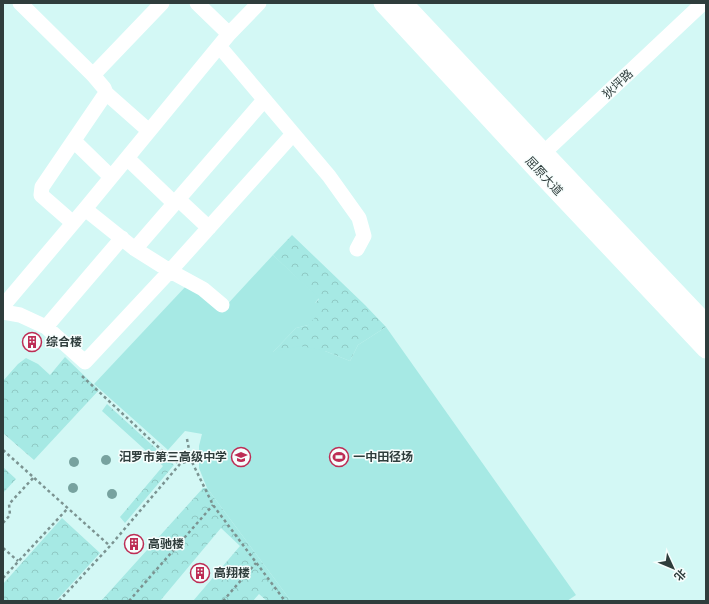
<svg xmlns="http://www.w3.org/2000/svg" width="709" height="604" viewBox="0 0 709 604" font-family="'IBM Plex Sans','Noto Sans SC',sans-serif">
	<defs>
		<pattern id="forest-crowns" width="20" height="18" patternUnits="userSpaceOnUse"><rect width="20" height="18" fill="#a6e9e4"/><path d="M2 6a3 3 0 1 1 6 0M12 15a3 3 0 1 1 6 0" fill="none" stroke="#8fc9c4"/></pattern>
	</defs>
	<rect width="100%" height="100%" fill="#d3f8f5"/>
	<path fill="url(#forest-crowns)" d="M292,235L365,305L386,327L358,345L350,361L325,351L273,352L296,328L308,325L315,303L319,299L273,255Z
		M65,357L99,390L34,460L3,433V381L18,364L26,358L38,364L50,375Z
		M107,404L174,465L125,523L120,517L163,466L102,411Z
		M3,467L16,479L3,493Z
		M203,488H207L291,601H267L259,594L253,601H193L240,546L221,528L160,601H101Z
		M62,518L100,553L56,601H3V584Z"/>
	<path fill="#a6e9e4" d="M273,255L319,298L315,303L322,310L308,325L296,328L273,352L300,346L325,351L350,361L358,345L386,327L576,595L567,601H291L207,488L199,468V446L202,434L185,431L168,450L94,384L187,285L223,309Z"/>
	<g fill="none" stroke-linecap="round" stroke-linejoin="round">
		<path stroke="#7b9391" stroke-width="2.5" stroke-dasharray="3 3" stroke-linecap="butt" d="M82,376L168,456L180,464
			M187,439L191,460L213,505L285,601
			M3,450L110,546
			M3,523L10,515L9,504L34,477
			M3,548L18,561
			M3,578L68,508
			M59,601L110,546L180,464L191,460
			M129,601L213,505
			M223,601L256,563"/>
		<path stroke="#fff" stroke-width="15" d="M20,3L93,75L104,88L106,93L42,187L41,195L73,223
			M197,3L229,34
			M219,46L329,176L359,218L364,236L357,249
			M93,75L162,3
			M106,93L149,131
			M74,141L111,177
			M127,158L174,203
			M536,160L703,3
			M178,199L209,228
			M85,209L135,249L170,271L203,289L222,305
			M135,249L264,100
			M3,306L85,209L229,34L259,3
			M3,312L20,315L46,327L85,362L170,271L293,134
			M46,327L122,238"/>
		<path stroke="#fff" stroke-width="19" d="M383,3L542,175L706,349
			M403,3L544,153L706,324"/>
	</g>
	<g fill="#77a29f">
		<circle cx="106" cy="460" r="5"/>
		<circle cx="74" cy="462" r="5"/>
		<circle cx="73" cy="488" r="5"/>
		<circle cx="112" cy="494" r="5"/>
	</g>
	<defs>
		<symbol id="building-ring" viewBox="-11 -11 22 22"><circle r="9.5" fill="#f7fefd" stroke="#bd2d55" stroke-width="1.5"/><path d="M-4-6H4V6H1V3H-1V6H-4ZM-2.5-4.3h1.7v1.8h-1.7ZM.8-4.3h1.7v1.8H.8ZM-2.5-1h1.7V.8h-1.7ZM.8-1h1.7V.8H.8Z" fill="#bd2d55"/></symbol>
		<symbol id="school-ring" viewBox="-11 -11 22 22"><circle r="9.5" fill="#f7fefd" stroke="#bd2d55" stroke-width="1.5"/><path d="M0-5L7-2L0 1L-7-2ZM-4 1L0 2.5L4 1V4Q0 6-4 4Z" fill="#bd2d55"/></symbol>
		<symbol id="stadium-ring" viewBox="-11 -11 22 22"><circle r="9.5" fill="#f7fefd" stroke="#bd2d55" stroke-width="1.5"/><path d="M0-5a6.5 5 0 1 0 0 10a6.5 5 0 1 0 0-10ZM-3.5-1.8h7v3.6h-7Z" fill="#bd2d55"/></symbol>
	</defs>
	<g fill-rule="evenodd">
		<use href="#building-ring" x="21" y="331" width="22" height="22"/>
		<use href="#school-ring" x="230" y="446" width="22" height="22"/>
		<use href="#stadium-ring" x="328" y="446" width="22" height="22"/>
		<use href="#building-ring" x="123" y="533" width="22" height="22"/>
		<use href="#building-ring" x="189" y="562" width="22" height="22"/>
	</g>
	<g text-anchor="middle" stroke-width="3" stroke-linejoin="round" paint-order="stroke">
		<g font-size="12" fill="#2f3d3c" stroke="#f7fefd">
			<text transform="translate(618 84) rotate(-43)" y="4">狄坪路</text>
			<text transform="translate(544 176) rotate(47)" y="4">屈原大道</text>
		</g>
		<g font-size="12" font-weight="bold" fill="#2f3d3c" stroke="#f7fefd" text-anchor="start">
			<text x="46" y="346">综合楼</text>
			<text x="227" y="461" text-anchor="end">汨罗市第三高级中学</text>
			<text x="353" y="461">一中田径场</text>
			<text x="148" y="548">高驰楼</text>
			<text x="214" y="577">高翔楼</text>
		</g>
	</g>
	<rect width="709" height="604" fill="none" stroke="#2f3d3c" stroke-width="8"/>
	<g transform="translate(673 568) rotate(134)" stroke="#f7fefd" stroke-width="3" paint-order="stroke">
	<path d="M0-3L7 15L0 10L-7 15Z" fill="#2f3d3c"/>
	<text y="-6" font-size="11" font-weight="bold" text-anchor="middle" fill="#2f3d3c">北</text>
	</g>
</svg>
